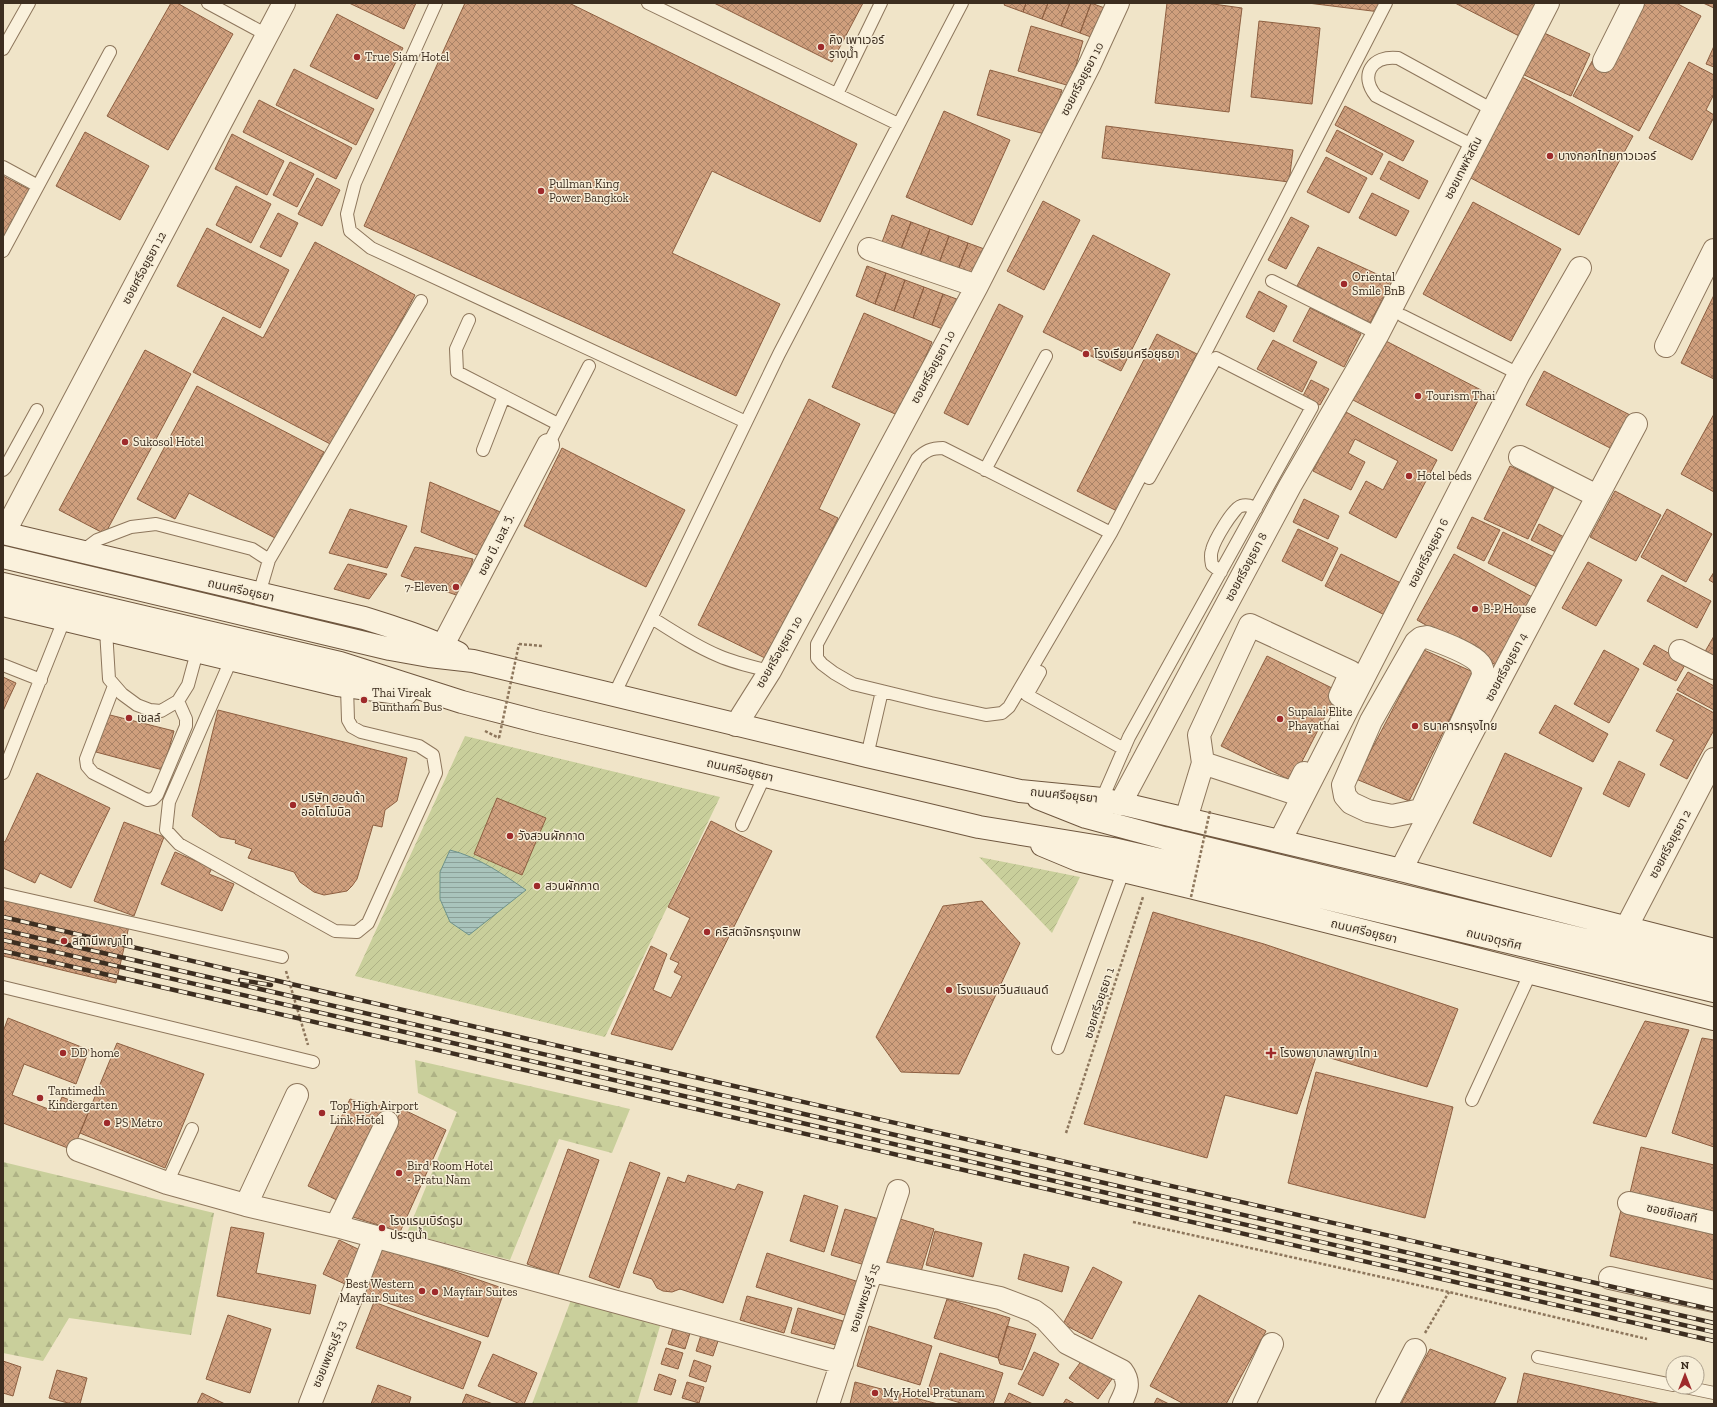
<svg xmlns="http://www.w3.org/2000/svg" width="1717" height="1407" viewBox="0 0 1717 1407" font-family="'Zilla Slab','Noto Sans Thai',serif">
	<defs>
		<pattern id="forest-firs" width="22" height="20" patternUnits="userSpaceOnUse"><rect width="22" height="20" fill="#c9cf9b"/><path d="M5 1l3.5 6h-7zM16 11l3.5 6h-7z" fill="#aeb285"/></pattern>
		<pattern id="garden-furrows" width="10" height="10" patternUnits="userSpaceOnUse"><rect width="10" height="10" fill="#c9cf9b"/><path d="M-1 1l2-2M0 10L10 0M9 11l2-2" fill="none" stroke="#aeb285"/></pattern>
		<pattern id="water-rules" width="6" height="5" patternUnits="userSpaceOnUse"><rect width="6" height="5" fill="#a9c4bc"/><path d="M0 2.5h6" fill="none" stroke="#8ba098"/></pattern>
		<pattern id="building-cross-hatch" width="8" height="8" patternUnits="userSpaceOnUse"><rect width="8" height="8" fill="#cf9f7d"/><path d="M0 0l8 8M0 8l8-8" fill="none" stroke="#a98266"/></pattern>
	</defs>
	<rect width="100%" height="100%" fill="#f0e4c8"/>
	<path fill="url(#forest-firs)" d="M415,1060L630,1109L612,1153L559,1139L510,1260L407,1233L457,1112L418,1093Z
		M3,1162L214,1213L191,1335L69,1318L43,1361L3,1353Z
		M571,1300L660,1326L637,1404H532Z"/>
	<path fill="url(#garden-furrows)" d="M465,736L720,797L605,1037L355,976Z
		M979,857L1080,877L1052,933Z"/>
	<path fill="url(#water-rules)" stroke="#6f938a" d="M450,850C478,857 503,874 526,890L469,935L450,922L440,899V872Z"/>
	<path fill="url(#building-cross-hatch)" stroke="#8d5f41" d="M171,3H177L233,34L168,150L107,116Z
		M349,3H416L404,29Z
		M465,3H569L857,144L820,222L712,171L672,253L780,304L736,396L364,226Z
		M714,3H863L832,62Z
		M1005,3H1026L1023,12L1004,5Z
		M1026,3H1048L1042,19L1023,12Z
		M1048,3H1070L1061,26L1042,19Z
		M1070,3H1091L1080,33L1061,26Z
		M1091,3L1110,10L1099,40L1080,33Z
		M1167,3H1206L1242,8L1229,112L1155,103Z
		M1308,3H1381L1380,12Z
		M1455,3H1538L1521,37Z
		M1624,3H1676L1701,16L1639,131L1573,96Z
		M1703,3H1714V8Z
		M337,14L403,48L377,99L310,66Z
		M1259,21L1320,28L1312,104L1251,97Z
		M1031,26L1083,41L1070,86L1018,71Z
		M1542,32L1590,54L1571,96L1522,74Z
		M1714,46V67L1706,64Z
		M1689,62L1714,75V94L1706,110L1714,115V117L1692,160L1649,138Z
		M294,69L374,109L356,145L276,105Z
		M990,70L1062,90L1048,135L977,115Z
		M1520,76L1633,136L1579,235L1467,176Z
		M259,100L352,148L336,179L243,132Z
		M1345,106L1414,141L1403,161L1335,125Z
		M944,111L1010,140L972,225L906,197Z
		M1106,126L1293,150L1289,182L1102,158Z
		M1337,130L1383,154L1372,175L1326,151Z
		M85,132L149,166L120,220L56,186Z
		M232,134L284,161L267,195L215,169Z
		M1326,157L1367,178L1349,213L1307,192Z
		M1389,161L1428,181L1419,199L1380,179Z
		M290,162L314,174L297,207L273,195Z
		M3,176L32,191L3,244Z
		M317,178L340,190L322,226L298,214Z
		M236,186L271,204L251,243L216,225Z
		M1372,193L1409,211L1396,236L1359,218Z
		M1043,201L1080,220L1044,290L1007,271Z
		M1473,202L1561,249L1511,341L1423,294Z
		M278,213L298,223L281,257L260,247Z
		M892,215L911,222L900,252L881,245Z
		M1291,217L1309,226L1286,269L1268,260Z
		M911,222L930,229L919,259L900,252Z
		M207,228L289,270L260,328L177,286Z
		M930,229L949,236L938,266L919,259Z
		M1093,235L1170,274L1121,371L1043,332Z
		M949,236L968,243L957,273L938,266Z
		M315,242L415,295L334,446L193,372L223,317L263,338Z
		M968,243L987,250L976,280L957,273Z
		M1318,247L1392,281L1370,323L1297,286Z
		M867,266L886,273L875,304L856,296Z
		M886,273L905,280L894,311L875,304Z
		M905,280L924,287L913,318L894,311Z
		M924,287L943,294L932,325L913,318Z
		M1259,291L1287,306L1274,332L1246,317Z
		M943,294L962,301L951,332L932,325Z
		M1714,295V379L1681,363Z
		M999,304L1023,316L968,425L944,413Z
		M1310,308L1361,334L1344,367L1293,341Z
		M864,313L932,342L900,416L832,387Z
		M1157,334L1197,354L1117,511L1077,491Z
		M1273,340L1317,362L1302,392L1257,369Z
		M1384,340L1483,391L1452,451L1353,400Z
		M145,350L191,374L105,534L59,510Z
		M1544,371L1632,416L1614,450L1526,405Z
		M1311,380L1329,389L1320,405L1303,396Z
		M197,386L324,452L277,539L189,493L175,519L137,499Z
		M809,399L860,424L819,509L838,518L769,660L698,625Z
		M1344,411L1437,460L1396,538L1349,513L1366,481L1383,490L1398,461L1355,439L1348,453L1365,462L1351,490L1313,471Z
		M1714,414V492L1681,474Z
		M562,448L685,510L646,587L524,526Z
		M1510,466L1554,487L1528,539L1484,519Z
		M430,482L505,514L477,555L421,532Z
		M1615,491L1661,515L1636,561L1590,537Z
		M1304,499L1339,516L1328,539L1293,522Z
		M350,509L407,526L387,568L329,553Z
		M1667,509L1712,534L1686,582L1641,557Z
		M1472,517L1500,530L1484,561L1457,548Z
		M1539,524L1568,539L1560,554L1531,540Z
		M1298,529L1338,548L1322,581L1282,561Z
		M1503,532L1560,560L1545,591L1488,563Z
		M415,547L473,559L462,597L401,576Z
		M1341,554L1405,585L1389,617L1325,586Z
		M1454,554L1534,598L1496,665L1417,620Z
		M1588,562L1622,580L1596,626L1562,608Z
		M348,564L387,574L369,599L334,589Z
		M1714,572V583L1709,580Z
		M1662,575L1711,601L1697,628L1647,601Z
		M1714,636V661L1703,655Z
		M1654,645L1686,663L1676,681L1643,664Z
		M1424,650L1473,672L1409,801L1356,779Z
		M1604,650L1639,669L1609,723L1574,704Z
		M1267,656L1338,691L1292,781L1221,746Z
		M1688,672L1714,686V710L1677,690Z
		M3,677L16,683L3,711Z
		M1677,693L1714,713V730L1687,779L1660,765L1674,740L1656,731Z
		M1555,705L1608,734L1593,762L1539,733Z
		M218,710L407,758L397,801L385,810L382,827L373,825L357,879L352,886L347,891L324,895L314,892L300,882L294,872L248,858L252,849L235,843L236,840L220,837L192,816Z
		M106,714L174,731L163,770L96,752Z
		M1505,753L1582,788L1551,857L1473,823Z
		M1619,761L1645,774L1629,807L1603,794Z
		M37,773L110,808L71,888L40,873L35,883L3,868V841L5,842Z
		M497,798L546,818L522,875L474,854Z
		M711,821L772,851L672,1050L611,1034L651,946L667,954L653,990L671,998L682,976L674,972L679,963L670,959L690,918L668,907Z
		M124,822L164,837L134,916L94,901Z
		M175,852L212,868L209,874L234,884L222,911L161,884Z
		M3,897L129,926L116,983L3,956Z
		M982,901L1020,943L959,1074L901,1072L876,1037L943,906Z
		M1153,912L1264,944L1458,1009L1427,1087L1317,1054L1297,1114L1225,1095L1207,1158L1084,1124Z
		M8,1018L89,1050L76,1084L24,1064L12,1095L56,1112L62,1097L90,1108L73,1150L3,1123V1032Z
		M1645,1021L1689,1030L1646,1137L1593,1123Z
		M1702,1038L1714,1040V1147L1672,1133Z
		M117,1043L204,1074L165,1168L80,1133Z
		M1316,1072L1453,1107L1425,1218L1288,1183Z
		M350,1099L389,1108L343,1203L308,1186Z
		M402,1109L446,1130L400,1232L350,1216Z
		M1641,1147L1714,1165V1214L1630,1193Z
		M568,1149L599,1160L558,1275L527,1264Z
		M630,1162L660,1173L619,1288L589,1277Z
		M688,1175L735,1190L738,1184L763,1192L723,1303L680,1289L672,1292L663,1291L657,1288L652,1279L633,1273L668,1177L685,1183Z
		M804,1195L838,1206L824,1252L790,1241Z
		M845,1209L879,1219L865,1265L831,1255Z
		M1621,1210L1714,1231V1280L1610,1256Z
		M900,1219L934,1229L920,1275L886,1265Z
		M231,1227L264,1233L256,1273L316,1285L310,1314L217,1296Z
		M935,1231L982,1243L973,1277L926,1265Z
		M339,1240L360,1250L345,1284L323,1274Z
		M381,1246L505,1289L488,1337L364,1295Z
		M767,1253L859,1282L848,1316L756,1287Z
		M1024,1254L1069,1267L1062,1292L1018,1279Z
		M1093,1267L1122,1282L1092,1339L1063,1324Z
		M1199,1295L1266,1331L1226,1404H1184L1150,1386Z
		M747,1296L792,1308L784,1333L740,1320Z
		M947,1299L1010,1318L998,1358L934,1338Z
		M374,1302L481,1342L463,1389L356,1348Z
		M798,1308L843,1321L836,1345L791,1333Z
		M228,1315L271,1329L250,1393L206,1379Z
		M869,1326L932,1346L920,1385L857,1366Z
		M1007,1326L1036,1334L1022,1370L1000,1364L998,1358Z
		M673,1328L690,1333L685,1349L668,1344Z
		M701,1335L718,1341L713,1356L696,1351Z
		M666,1348L683,1353L678,1369L661,1364Z
		M1430,1349L1506,1378L1494,1404H1401Z
		M1034,1352L1059,1364L1043,1396L1018,1384Z
		M940,1353L1003,1373L993,1404H964L927,1393Z
		M493,1354L537,1373L524,1404H520L478,1386Z
		M1085,1356L1114,1376L1098,1399L1069,1378Z
		M694,1360L711,1366L706,1382L689,1376Z
		M3,1361L21,1367L13,1396L3,1393Z
		M57,1370L87,1378L80,1404H72L49,1398Z
		M1524,1373L1661,1404H1517Z
		M659,1374L676,1380L671,1395L654,1390Z
		M687,1382L704,1387L699,1403L682,1398Z
		M855,1382L938,1404H850Z
		M378,1385L411,1397L409,1404H371Z
		M202,1393L225,1404H197Z
		M1009,1393L1033,1404H1004Z
		M466,1394L493,1404H462Z
		M1157,1398L1169,1404H1154Z
		M1066,1399L1075,1404H1063Z"/>
	<g fill="none" stroke-linecap="round" stroke-linejoin="round">
		<defs>
			<path id="service" d="M208,3L267,35
				M436,3L355,183L347,214L350,231L371,248L746,422
				M648,3L898,124
				M3,49L29,3
				M837,94L881,3
				M1474,146L1376,96C1359,75 1372,55 1398,58L1493,110
				M3,167L38,186
				M3,251L110,52
				M1272,281L1378,334
				M1403,316L1519,374
				M469,320L456,349L457,372L558,424
				M548,445L589,366
				M483,450L504,396
				M3,470L5,468L37,410
				M985,470L1046,356
				M1111,533L943,448C931,448 925,451 917,459L817,644V658L822,664L834,673L853,684L931,703L986,715L1002,713L1009,707L1111,533L1273,223L1386,3
				M81,552L97,540L131,527L156,524L252,549L269,560L259,594
				M269,560L421,301
				M1221,572L1212,565C1211,560 1210,555 1212,550C1214,541 1233,508 1241,506C1247,504 1251,506 1256,509
				M652,618C674,632 695,646 719,656C735,663 753,667 770,671
				M106,630L109,679L122,694L137,705L150,710L161,711L178,701L188,685L197,652
				M231,660L169,802L166,830L179,844L335,931L357,932L368,923L436,773L433,755L419,746L361,732L352,727L348,720L347,687
				M3,665L41,680
				M1040,672L1027,695L1124,749
				M114,686L86,759L87,766L93,773L147,800L153,799L157,795L186,726V719L178,701
				M614,695L779,354L962,3
				M867,756L882,691
				M3,773L64,620
				M1102,799L1129,737L1312,407L1216,358L1149,478
				M742,825L765,775
				M3,894L282,957
				M3,987L313,1062
				M1058,1048L1123,872
				M1472,1100L1530,974
				M167,1183L192,1129
				M1538,1357L1673,1385
				M1685,1387L1714,1393"/>
			<path id="minor" d="M1604,61L1633,3
				M869,249L977,286
				M1666,346L1714,250
				M1520,457L1597,496
				M4,533L284,3
				M1427,637C1440,642 1472,653 1480,664C1483,668 1483,672 1483,676L1421,810L1392,816L1368,811L1351,803L1345,796L1343,785L1371,721L1416,642L1421,638Z
				M443,645L548,445
				M1680,651L1714,668
				M736,725L770,671L977,286L1090,64L1118,3
				M1203,763L1294,793L1304,773
				M1120,804L1290,486L1378,334L1548,3
				M1186,819L1203,763L1199,735L1250,625L1351,672L1340,696
				M1280,841L1519,374L1580,268
				M1401,870C1477,720 1557,572 1636,424
				M1626,928L1714,759
				M78,1150L167,1183L246,1205L336,1226L842,1363
				M1629,1203L1714,1223
				M246,1205L297,1095
				M336,1226L387,1122
				M872,1271L1000,1298L1034,1311L1045,1319L1067,1343L1122,1371C1131,1383 1126,1392 1120,1404
				M1610,1278L1714,1301
				M310,1404L375,1237
				M828,1404L898,1191
				M1244,1404L1272,1344
				M1387,1404L1415,1350"/>
			<path id="secondary" d="M3,533L364,618C396,628 428,638 458,653
				M3,557L390,649L429,656L473,661L867,756L1020,791L1102,799L1174,816L1401,870L1714,950
				M3,584L340,663L462,702L539,722L979,827L1113,849L1274,886L1714,991
				M3,605L338,685L406,694
				M1038,798L1086,817L1164,838L1714,971
				M1042,845L1078,860L1194,888L1714,1019"/>
		</defs>
		<use href="#service" stroke="#8d765c" stroke-width="14"/>
		<use href="#minor" stroke="#8d765c" stroke-width="24"/>
		<use href="#secondary" stroke="#6f573f" stroke-width="24"/>
		<path stroke="#8d765c" stroke-width="2.5" stroke-dasharray="3 2" stroke-linecap="butt" d="M519,644L543,646
			M485,731L499,738
			M286,971L308,1045
			M1066,1133L1143,897
			M1133,1222L1449,1292L1647,1339
			M1425,1333L1449,1292"/>
		<use href="#service" stroke="#faf1dc" stroke-width="12"/>
		<use href="#minor" stroke="#faf1dc" stroke-width="22"/>
		<use href="#secondary" stroke="#faf1dc" stroke-width="22"/>
		<defs>
			<path id="rail" d="M3,917L528,1039L1714,1310
				M3,930L1714,1323
				M3,940L1714,1332
				M3,951L1714,1341
				M240,980L271,985"/>
		</defs>
		<use href="#rail" stroke="#3d2e20" stroke-width="4.5"/>
		<use href="#rail" stroke="#f7eed8" stroke-width="3" stroke-dasharray="9" stroke-linecap="butt"/>
		<path stroke="#8d765c" stroke-width="2.5" stroke-dasharray="3 2" stroke-linecap="butt" d="M499,738L519,644
			M1191,897L1210,811"/>
	</g>
	<g fill="#9e2a2b" stroke="#f7eed8" stroke-width="1.5">
		<circle cx="821" cy="47" r="4"/>
		<circle cx="357" cy="57" r="4"/>
		<circle cx="1550" cy="156" r="4"/>
		<circle cx="541" cy="191" r="4"/>
		<circle cx="1344" cy="284" r="4"/>
		<circle cx="1086" cy="354" r="4"/>
		<circle cx="1418" cy="396" r="4"/>
		<circle cx="125" cy="442" r="4"/>
		<circle cx="1409" cy="476" r="4"/>
		<circle cx="456" cy="587" r="4"/>
		<circle cx="1475" cy="609" r="4"/>
		<circle cx="364" cy="700" r="4"/>
		<circle cx="129" cy="718" r="4"/>
		<circle cx="1280" cy="719" r="4"/>
		<circle cx="1415" cy="726" r="4"/>
		<circle cx="293" cy="805" r="4"/>
		<circle cx="510" cy="836" r="4"/>
		<circle cx="537" cy="886" r="4"/>
		<circle cx="707" cy="932" r="4"/>
		<circle cx="64" cy="941" r="4"/>
		<circle cx="949" cy="990" r="4"/>
		<circle cx="63" cy="1053" r="4"/>
		<path d="M1269 1047h4v4h4v4h-4v4h-4v-4h-4v-4h4z"/>
		<circle cx="40" cy="1098" r="4"/>
		<circle cx="322" cy="1113" r="4"/>
		<circle cx="107" cy="1123" r="4"/>
		<circle cx="399" cy="1173" r="4"/>
		<circle cx="382" cy="1228" r="4"/>
		<circle cx="422" cy="1291" r="4"/>
		<circle cx="435" cy="1292" r="4"/>
		<circle cx="875" cy="1393" r="4"/>
	</g>
	<g text-anchor="middle" stroke-width="3" stroke-linejoin="round" paint-order="stroke">
		<g font-size="12" fill="#3d2e20" stroke="#f7eed8" text-anchor="start">
			<text x="829" y="44">คิง เพาเวอร์<tspan x="829" dy="14">รางน้ำ</tspan></text>
			<text x="365" y="61">True Siam Hotel</text>
			<text x="1558" y="160">บางกอกไทยทาวเวอร์</text>
			<text x="549" y="188">Pullman King<tspan x="549" dy="14">Power Bangkok</tspan></text>
			<text x="1352" y="281">Oriental<tspan x="1352" dy="14">Smile BnB</tspan></text>
			<text x="1094" y="358">โรงเรียนศรีอยุธยา</text>
			<text x="1426" y="400">Tourism Thai</text>
			<text x="133" y="446">Sukosol Hotel</text>
			<text x="1417" y="480">Hotel beds</text>
			<text x="448" y="591" text-anchor="end">7-Eleven</text>
			<text x="1483" y="613">B-P House</text>
			<text x="372" y="697">Thai Vireak<tspan x="372" dy="14">Buntham Bus</tspan></text>
			<text x="1288" y="716">Supalai Elite<tspan x="1288" dy="14">Phayathai</tspan></text>
			<text x="137" y="722">เชลล์</text>
			<text x="1423" y="730">ธนาคารกรุงไทย</text>
			<text x="301" y="802">บริษัท ฮอนด้า<tspan x="301" dy="14">ออโตโมบิล</tspan></text>
			<text x="518" y="840">วังสวนผักกาด</text>
			<text x="545" y="890">สวนผักกาด</text>
			<text x="715" y="936">คริสตจักรกรุงเทพ</text>
			<text x="72" y="945">สถานีพญาไท</text>
			<text x="957" y="994">โรงแรมควีนสแลนด์</text>
			<text x="71" y="1057">DD home</text>
			<text x="1280" y="1057">โรงพยาบาลพญาไท 1</text>
			<text x="48" y="1095">Tantimedh<tspan x="48" dy="14">Kindergarten</tspan></text>
			<text x="330" y="1110">Top High Airport<tspan x="330" dy="14">Link Hotel</tspan></text>
			<text x="115" y="1127">PS Metro</text>
			<text x="407" y="1170">Bird Room Hotel<tspan x="407" dy="14">- Pratu Nam</tspan></text>
			<text x="390" y="1225">โรงแรมเบิร์ดรูม<tspan x="390" dy="14">ประตูน้ำ</tspan></text>
			<text x="414" y="1288" text-anchor="end">Best Western<tspan x="414" dy="14">Mayfair Suites</tspan></text>
			<text x="443" y="1296">Mayfair Suites</text>
			<text x="883" y="1397">My Hotel Pratunam</text>
		</g>
		<g font-size="12" fill="#3d2e20" stroke="#f7eed8">
			<text transform="translate(1082 79) rotate(-63)" y="4">ซอยศรีอยุธยา 10</text>
			<text transform="translate(1463 168) rotate(-63)" y="4">ซอยเทพหัสดิน</text>
			<text transform="translate(144 268) rotate(-62)" y="4">ซอยศรีอยุธยา 12</text>
			<text transform="translate(933 367) rotate(-62)" y="4">ซอยศรีอยุธยา 10</text>
			<text transform="translate(496 545) rotate(-63)" y="4">ซอย บี. เอส. วี.</text>
			<text transform="translate(1428 553) rotate(-63)" y="4">ซอยศรีอยุธยา 6</text>
			<text transform="translate(1246 567) rotate(-62)" y="4">ซอยศรีอยุธยา 8</text>
			<text transform="translate(241 590) rotate(13)" y="4">ถนนศรีอยุธยา</text>
			<text transform="translate(779 652) rotate(-60)" y="4">ซอยศรีอยุธยา 10</text>
			<text transform="translate(1506 667) rotate(-62)" y="4">ซอยศรีอยุธยา 4</text>
			<text transform="translate(740 770) rotate(13)" y="4">ถนนศรีอยุธยา</text>
			<text transform="translate(1064 795) rotate(6)" y="4">ถนนศรีอยุธยา</text>
			<text transform="translate(1670 844) rotate(-62)" y="4">ซอยศรีอยุธยา 2</text>
			<text transform="translate(1364 931) rotate(14)" y="4">ถนนศรีอยุธยา</text>
			<text transform="translate(1494 939) rotate(14)" y="4">ถนนจตุรทิศ</text>
			<text transform="translate(1099 1003) rotate(-72)" y="4">ซอยศรีอยุธยา 1</text>
			<text transform="translate(1672 1213) rotate(13)" y="4">ซอยซีเอสที</text>
			<text transform="translate(864 1298) rotate(-72)" y="4">ซอยเพชรบุรี 15</text>
			<text transform="translate(329 1354) rotate(-68)" y="4">ซอยเพชรบุรี 13</text>
		</g>
	</g>
	<rect width="1717" height="1407" fill="none" stroke="#3d2e20" stroke-width="8"/>
	<g transform="translate(1685 1375)"><circle r="19" fill="#f7eed8" stroke="#ada18e"/>
	<path d="M0-3L7 15L0 10L-7 15Z" fill="#9e2a2b"/>
	<text y="-6" font-size="11" font-weight="bold" text-anchor="middle" fill="#3d2e20">N</text>
	</g>
</svg>
